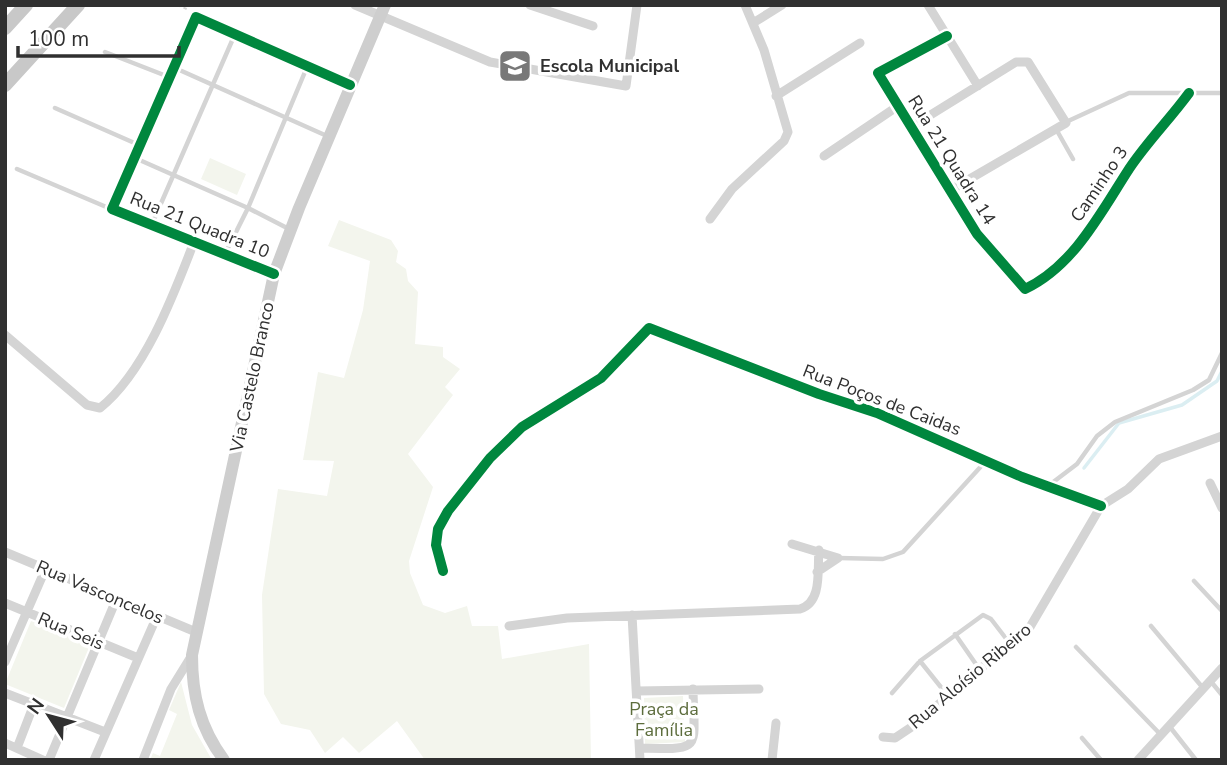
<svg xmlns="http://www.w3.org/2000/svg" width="1227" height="765" viewBox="0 0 1227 765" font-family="'Nunito Sans',sans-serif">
	<rect width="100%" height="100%" fill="#fff"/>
	<path fill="#f3f5ed" d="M210,158L246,174L237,195L201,179Z
		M339,220L391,240L398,251L396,262L406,269L408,281L418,292L415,344L443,347V357L460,369L445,387L453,395L408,454L433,487L409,561L410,573L423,605L445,613L467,606L472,626H498L502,659L589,644L591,760H425L397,721L359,753L343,737L325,753L310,730L281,724L264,694L262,595L278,489L327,496L334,461L303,460L318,372L344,378L363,310L370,261L328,246Z
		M31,621L90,645L64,708L5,684Z
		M181,682L192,725L212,760H150L153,753L160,756L177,714L169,710Z
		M683,696L685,742L645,744L644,698Z"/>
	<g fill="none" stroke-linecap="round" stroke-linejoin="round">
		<path stroke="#dbeef2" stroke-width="3.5" d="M1084,468L1119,423L1182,405L1217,381L1222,371"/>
		<path stroke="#d4d4d4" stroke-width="2" stroke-dasharray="3.5 3.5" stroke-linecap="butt" d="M177,5L189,10"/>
		<path stroke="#d4d4d4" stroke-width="4.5" d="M105,52L169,77
			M175,68L327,136
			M55,108L139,145
			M1066,122L1129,93H1222
			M1056,129L1073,159
			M135,158L248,208L289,229
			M17,169L111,209
			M152,224L235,34
			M225,254L248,208L307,67
			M1048,486L1077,464L1097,436L1115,422L1193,390L1209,380L1222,353
			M839,558L883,559L903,552L985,462
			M1194,581L1222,611
			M1151,626L1203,688
			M955,634L980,670
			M1076,647L1161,735
			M920,661L948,696
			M1213,684L1222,695
			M892,693L920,661L983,615L991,619L1011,645
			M1170,727L1196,760
			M1082,738L1101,760"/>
		<path stroke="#d4d4d4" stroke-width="9" d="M355,5L490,62L626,86L637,5
			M530,5L593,26
			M928,5L978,86
			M753,23L782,5
			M947,36L878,73L977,234L1025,289C1074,266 1101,212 1129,169C1147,142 1170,119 1189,93
			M776,96L860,43
			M911,127L1016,62H1028L1066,123L949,191
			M824,156L898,106
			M710,219L732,189L784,141L788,132L764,50L745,5
			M274,274L112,209L196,17L350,85
			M5,335L87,405L100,408C145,372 174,294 194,242
			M1210,483L1222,508
			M792,544L838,558L817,572
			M5,552L196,632
			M443,571L436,545L438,529L448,511L490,458L522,427L601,378L649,328L819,394L877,413L1022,477L1101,506
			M5,603L138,658
			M632,615L640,760
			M509,626L567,618L800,609C823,602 817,569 819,550
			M5,662L45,570
			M637,691L759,689
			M5,693L105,732
			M883,737L895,738L913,726L1030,627L1101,506L1128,489L1159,459L1222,436
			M5,743L43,760
			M17,748L34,704
			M640,748C704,750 694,750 693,689
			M49,760L116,600
			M94,760L157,616
			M143,760L171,689L192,655
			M772,760L776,723
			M1138,760L1222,668"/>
		<path stroke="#cecece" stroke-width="12" d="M224,760C200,728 192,695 192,655L274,274L299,208L385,5"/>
		<path stroke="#c8c8c8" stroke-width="14" d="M5,28L26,5
			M5,85L78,5"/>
		<defs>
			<path id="cycleway" d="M947,36L878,73L977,234L1025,289C1074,266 1101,212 1129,169C1147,142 1170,119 1189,93
				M274,274L112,209L196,17L350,85
				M443,571L436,545L438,529L448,511L490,458L522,427L601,378L649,328L819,394L877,413L1022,477L1101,506"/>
		</defs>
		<use href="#cycleway" stroke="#fff" stroke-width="15"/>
		<use href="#cycleway" stroke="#00873e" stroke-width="10"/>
	</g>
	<defs>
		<symbol id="school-square" viewBox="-11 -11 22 22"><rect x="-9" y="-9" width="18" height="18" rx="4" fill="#787878" stroke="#fff"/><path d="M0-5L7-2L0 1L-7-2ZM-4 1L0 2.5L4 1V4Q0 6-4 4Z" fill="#fff"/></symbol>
	</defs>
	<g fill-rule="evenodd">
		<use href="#school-square" x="496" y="47" width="38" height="38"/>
	</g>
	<g text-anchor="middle" stroke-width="7" stroke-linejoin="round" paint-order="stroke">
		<g font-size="18" font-weight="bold" fill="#303030" stroke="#fff" text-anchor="start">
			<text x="540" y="72">Escola Municipal</text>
		</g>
		<g font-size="18" fill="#303030" stroke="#fff">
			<text transform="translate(952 160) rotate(58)" y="6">Rua 21 Quadra 14</text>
			<text transform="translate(1099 184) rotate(-56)" y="6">Caminho 3</text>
			<text transform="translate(200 225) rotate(22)" y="6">Rua 21 Quadra 10</text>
			<text transform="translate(252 377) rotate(-78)" y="6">Via Castelo Branco</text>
			<text transform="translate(882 400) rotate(21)" y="6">Rua Poços de Caidas</text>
			<text transform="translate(100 592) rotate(23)" y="6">Rua Vasconcelos</text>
			<text transform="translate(71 631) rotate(23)" y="6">Rua Seis</text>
			<text transform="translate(970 676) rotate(-40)" y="6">Rua Aloísio Ribeiro</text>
		</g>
		<g font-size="18" fill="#5d6d3d" stroke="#fff">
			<text x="664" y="715">Praça da<tspan x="664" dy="21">Família</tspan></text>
		</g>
	</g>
	<rect width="1227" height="765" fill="none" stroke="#303030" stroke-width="14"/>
	<g transform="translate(49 716) rotate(306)" stroke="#ffffff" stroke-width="5" paint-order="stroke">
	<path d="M0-5L12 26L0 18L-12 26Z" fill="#303030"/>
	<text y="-10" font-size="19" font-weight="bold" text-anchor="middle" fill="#303030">N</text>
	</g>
	<path d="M18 46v10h161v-10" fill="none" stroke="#303030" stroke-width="3.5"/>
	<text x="28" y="46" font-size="21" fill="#303030" stroke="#ffffff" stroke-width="5" paint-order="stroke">100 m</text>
</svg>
